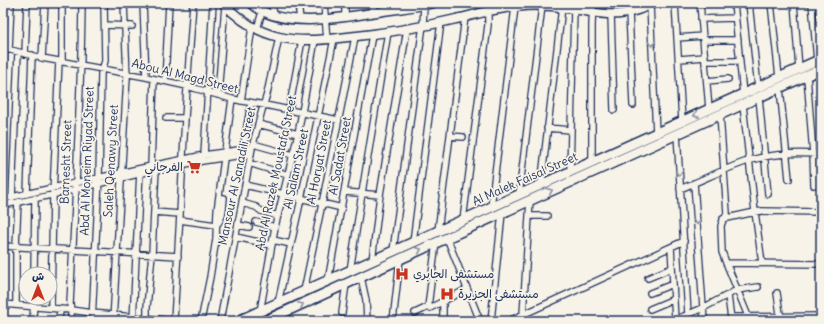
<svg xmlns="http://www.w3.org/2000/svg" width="824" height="324" viewBox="0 0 824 324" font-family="Delius,'Playpen Sans Arabic',sans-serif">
	<rect width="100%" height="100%" fill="#f7f3e8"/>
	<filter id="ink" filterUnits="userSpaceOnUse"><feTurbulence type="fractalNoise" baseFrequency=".025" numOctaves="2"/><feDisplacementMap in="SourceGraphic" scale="8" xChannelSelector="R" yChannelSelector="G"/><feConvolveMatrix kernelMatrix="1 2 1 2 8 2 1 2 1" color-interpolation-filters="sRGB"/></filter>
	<g filter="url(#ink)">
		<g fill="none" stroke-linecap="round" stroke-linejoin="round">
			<defs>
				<path id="street" d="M143,3L146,77
					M272,3L274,16
					M298,3L300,20
					M324,3L327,40
					M345,3V17
					M373,3V13
					M675,3L682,121
					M700,3L709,109
					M734,3L743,94
					M749,3L758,87
					M771,3L779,77
					M794,3L799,69
					M812,3L817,61
					M650,5L656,133
					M629,12L633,105
					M611,14L614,110
					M701,19L735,18
					M105,25L132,26
					M257,29L262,12
					M677,38L703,36
					M703,40H738
					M3,48L42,58L146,77L187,86L232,99L270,106L338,120
					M9,50L11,3
					M25,54L27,3
					M42,58L45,3
					M679,59L705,57
					M705,61H740
					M62,62V3
					M807,76L813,154L814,185
					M165,81L169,3
					M707,81L728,79
					M4,85V48
					M780,88L789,179
					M218,95L225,5
					M759,97L768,194
					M241,101L252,27
					M743,105L755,212L762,263
					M289,110L302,40
					M720,115L727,213C726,218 722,220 721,226L722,252L725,260L750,321
					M166,118H185
					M258,124L298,134
					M547,128L571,130
					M677,134L688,314
					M450,136L463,137
					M253,144L293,155
					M243,149L251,103
					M204,155L213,3
					M592,162V25L593,3
					M249,163L288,175
					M151,166L154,79
					M570,172L574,9
					M694,183L704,321
					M245,185L342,208
					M541,185L562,7
					M680,189C703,180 728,167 751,160C774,154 798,152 821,155
					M345,192L380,195
					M27,194L32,55
					M519,195L542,6
					M12,198L18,52
					M3,199L156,165L204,155L252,148
					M242,203L256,207L261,211L278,216
					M3,205C54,196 104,182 155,170C187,163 219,158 251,154
					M491,207L515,7
					M154,212L180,214
					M529,216H547
					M723,219L755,212L762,211L821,212
					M180,220L216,225C223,220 223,207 224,198
					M463,220L488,25V3
					M256,222L275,227
					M238,225L249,227
					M438,231L465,17
					M236,237L272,245
					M447,238L480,321
					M273,240L291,244
					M413,242L441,22
					M436,242L428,307L430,308L467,289
					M3,246L178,256
					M671,247L675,320
					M393,251L423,25L424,5
					M372,261L380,195L407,29
					M726,263L821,264
					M350,271L362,193L388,32
					M34,274L35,198
					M361,277L366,300L367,321
					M648,278L672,268
					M328,281L372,35
					M304,291L322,204L355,37
					M650,293L673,284
					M777,293L781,321
					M728,296L731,319
					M443,301V321
					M278,303L301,199L334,39
					M3,304L71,310L92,313L175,321
					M16,305V247L18,202
					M51,308L53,194L59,61
					M650,309L674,299
					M260,312L275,227L298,134L315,40
					M342,313L346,284
					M415,313L428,307
					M731,317L821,316
					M33,321L34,298
					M59,321L60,309
					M71,321V310L70,304C75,204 81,103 82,3
					M92,321L99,178L101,73L105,61L104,3
					M113,321L127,77L124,3
					M133,321L140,171
					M147,321V307L152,254L156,168
					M174,321L180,214L185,118L193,3
					M201,321L210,277L216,239L217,211L232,99
					M220,321L252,148L262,110L267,94L279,37
					M393,321L400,259
					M491,321L502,213
					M509,321L684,241
					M520,321L523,315L530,200
					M672,321L703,308L737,290L758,287"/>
				<path id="secondary" d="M223,3C238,19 257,32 279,37C305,43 331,39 357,36C390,32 423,27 456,19C475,15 495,8 515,7C532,5 549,5 566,8C584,10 601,16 620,14C632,13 643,8 654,3
					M251,3C279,30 342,18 377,12C396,9 416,7 434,3
					M812,3L821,5"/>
				<path id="primary" d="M238,321L821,59
					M265,321L400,259L821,69"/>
			</defs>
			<use href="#street" stroke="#1b2f5e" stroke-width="8"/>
			<use href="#secondary" stroke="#1b2f5e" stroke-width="11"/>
			<use href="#primary" stroke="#1b2f5e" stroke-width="12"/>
			<use href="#street" stroke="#f7f3e8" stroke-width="5.5"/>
			<use href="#secondary" stroke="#f7f3e8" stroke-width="8"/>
			<use href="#primary" stroke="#f7f3e8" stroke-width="9"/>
		</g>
		<defs><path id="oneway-chevron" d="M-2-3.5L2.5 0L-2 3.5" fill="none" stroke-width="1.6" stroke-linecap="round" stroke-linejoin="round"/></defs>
		<g stroke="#8991a3">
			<use href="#oneway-chevron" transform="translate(652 44) rotate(87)"/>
			<use href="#oneway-chevron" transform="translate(696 115) rotate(156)"/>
			<use href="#oneway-chevron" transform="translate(679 173) rotate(86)"/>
			<use href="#oneway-chevron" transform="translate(550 191) rotate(-24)"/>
			<use href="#oneway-chevron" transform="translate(697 222) rotate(86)"/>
			<use href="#oneway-chevron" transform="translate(419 250) rotate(-24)"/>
			<use href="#oneway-chevron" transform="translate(301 305) rotate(-25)"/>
		</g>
	</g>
	<defs>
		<symbol id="supermarket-bare" viewBox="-9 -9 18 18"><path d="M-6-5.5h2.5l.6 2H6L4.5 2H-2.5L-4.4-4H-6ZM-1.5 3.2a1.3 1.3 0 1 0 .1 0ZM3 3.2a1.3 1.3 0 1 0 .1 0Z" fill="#c8321e" stroke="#f7f3e8" stroke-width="2.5" paint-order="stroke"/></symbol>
		<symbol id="hospital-bare" viewBox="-9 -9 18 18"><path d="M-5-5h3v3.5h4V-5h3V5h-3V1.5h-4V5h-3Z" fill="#c8321e" stroke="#f7f3e8" stroke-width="2.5" paint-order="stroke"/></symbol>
	</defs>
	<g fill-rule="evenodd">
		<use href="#supermarket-bare" x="184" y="157" width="20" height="20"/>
		<use href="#hospital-bare" x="392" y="264" width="20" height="20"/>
		<use href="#hospital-bare" x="437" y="284" width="20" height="20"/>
	</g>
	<g text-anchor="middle" stroke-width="3.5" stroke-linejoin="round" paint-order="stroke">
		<g font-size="12" fill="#1b2f5e" stroke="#f7f3e8">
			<text transform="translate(185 76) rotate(14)" y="4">Abou Al Magd Street</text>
			<text transform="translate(340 156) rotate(-80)" y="4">Al Sadat Street</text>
			<text transform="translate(87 161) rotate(-88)" y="4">Abd Al Moneim Riyad Street</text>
			<text transform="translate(111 161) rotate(-87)" y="4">Saleh Qenawy Street</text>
			<text transform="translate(66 162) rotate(-88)" y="4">Barnesht Street</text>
			<text transform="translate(319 162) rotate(-79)" y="4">Al Horyat Street</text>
			<text transform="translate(296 169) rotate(-78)" y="4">Al Salam Street</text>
			<text transform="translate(276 173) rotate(-78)" y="4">Abd Al Razek Moustafa Street</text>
			<text transform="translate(237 176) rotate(-78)" y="4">Mansour Al Sanadili Street</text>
			<text transform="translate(525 179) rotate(-24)" y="4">Al Malek Faisal Street</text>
		</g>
		<g font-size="12" fill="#1b2f5e" stroke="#f7f3e8" text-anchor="start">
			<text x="183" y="171" text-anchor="end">الفرجاني</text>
			<text x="413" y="278">مستشفى الجابري</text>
			<text x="458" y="298">مستشفى الجزيرة</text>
		</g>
	</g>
	<rect width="824" height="324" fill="none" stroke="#f7f3e8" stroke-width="16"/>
	<rect x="8" y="8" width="808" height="308" fill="none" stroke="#1b2f5e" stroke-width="1.5" filter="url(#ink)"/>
	<g transform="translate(38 286)"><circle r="19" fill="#f7f3e8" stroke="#9fa5b1"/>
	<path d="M0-3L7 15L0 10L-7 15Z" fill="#c8321e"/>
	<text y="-6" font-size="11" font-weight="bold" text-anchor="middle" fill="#1b2f5e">ش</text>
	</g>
</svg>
